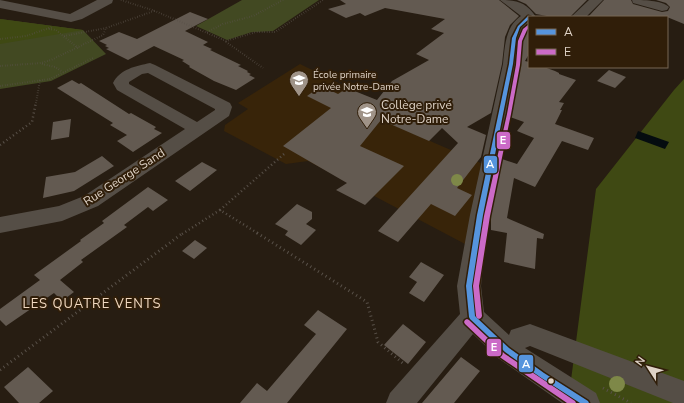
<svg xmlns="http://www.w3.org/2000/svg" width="684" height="403" viewBox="0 0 684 403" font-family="'Nunito Sans',sans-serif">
	<rect width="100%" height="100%" fill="#271d12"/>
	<path fill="#382409" d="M300,64L363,95L368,114L483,164L465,244L308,161L286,164L224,131L225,125L248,109L238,103Z"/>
	<path fill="#424922" d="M242,0H319L273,31L252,32L227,40L196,26Z
		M0,19L83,30L106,54L51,81L0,89Z"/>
	<path fill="#3f4913" d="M0,19L83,30L0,44Z
		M684,79V403H568L596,189L674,90Z"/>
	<path fill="#050c0f" d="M638,131L669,142L665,149L635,138Z"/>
	<path fill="#635a51" d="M340,0H499L519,16L510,25L505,37L502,64L491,113L467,127L486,135L481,157L457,188L472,195L455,216L431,204L398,242L378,231L458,143L442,128L429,141L381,120L360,146L404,166L365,205L336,190L347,183L283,146L331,108L307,96L321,86L338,94L347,88L377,100L392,81L429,60L416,54L444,33L431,29L445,19L385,8L365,16L360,13L346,18L328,9L346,4Z
		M517,0H587L570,17H552L536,14L526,4Z
		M604,0H631L633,4L662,12L668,11L670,7L666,3L656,0H684V24L667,17H588Z
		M190,12L208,19L185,31L208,42L203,45L212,49L210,50L241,65L238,66L248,71L247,72L251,74L249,75L255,78L236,90L214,81L189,67L190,66L182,61L184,60L154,46L128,60L106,49L109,48L105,46L107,45L99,41L119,32L137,39Z
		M529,25V54L525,61L529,62V67H544L555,71L559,73V74L576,80L559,102L564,103L560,110H562L555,124L594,138L588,150L562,141L535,187L514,178L507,218L544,234L543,239L537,238L535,269L504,262L507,233L491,230V215L502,159L517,164L534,138L517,131L524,122L510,117L520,64L522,36Z
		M609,70L626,77L615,88L597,81Z
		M72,80L79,84L81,83L129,114L131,113L156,127L154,129L162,133L133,152L117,141L127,135L110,125L113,123L57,88Z
		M71,119L69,137L51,140L53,122Z
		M102,156L114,166L74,191L43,198L46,177L75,172Z
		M202,162L217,170L190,191L175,181Z
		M148,187L168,200L153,211L148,207L124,225L127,227L81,260L83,262L60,280L74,292L62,301L54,293L6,326L0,320V309L40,280L34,275L81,241L80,240L104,223L102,221Z
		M297,204L312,212V219L306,224L316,230L301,245L285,235L288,231L275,224Z
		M195,240L207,248L194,259L182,251Z
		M421,262L444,275L424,302L409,293L417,282L409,277Z
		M318,310L347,329L287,403H240L257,383L267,391L316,334L304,325Z
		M403,324L426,342L408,364L384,345Z
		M461,357L480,371L454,403H422Z
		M28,367L53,391L39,403H19L4,387Z"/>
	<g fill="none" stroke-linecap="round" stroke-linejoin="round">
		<path stroke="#595149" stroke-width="2" stroke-dasharray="0.5 2" stroke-linecap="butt" d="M121,0L155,11L226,41L256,32H275L323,0
			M49,29L56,30L78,48
			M207,32L223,24L253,16L283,0
			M64,36L106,28
			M0,39L26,36L52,27
			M226,42L263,68
			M42,64L55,67L63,72
			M0,66L41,63L51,60L103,35L106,28L154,11
			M0,86L50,79L93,58
			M36,103L40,80"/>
		<path stroke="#595149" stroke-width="2.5" stroke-dasharray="1 3" stroke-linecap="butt" d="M0,145L32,122L36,102
			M220,210L284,154
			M182,234L220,210L259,234"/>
		<path stroke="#595149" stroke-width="3" stroke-dasharray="1 3.5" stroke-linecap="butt" d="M257,233L367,302L378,342L405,365
			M0,370L183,233
			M603,388L631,403"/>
		<path fill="#554e46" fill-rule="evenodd" d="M0,0L70,14L97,0H113L112,3L82,19L71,22L0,8Z
			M500,0C517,0 526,2 536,17H529V23C517,31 519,51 519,64L490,215L483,264L481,286L484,312L509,335L511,330L530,324L684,381V403H673L530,346L525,348L596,393L600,403H562L498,358L473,334L417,403H386L390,393L460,314L457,286L461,264L470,215L503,64C505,46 505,27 521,16Z
			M589,0H603L586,17H571Z
			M632,0C642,0 662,0 669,7L667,10L662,11L633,3Z
			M150,63L155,65L230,103L232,107L229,116L98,206L62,221L0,233V217L59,206L84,196L185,129L117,90L113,83C120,69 136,66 150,63ZM148,73L215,109V110L197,122L129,84V82L142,74Z"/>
		<defs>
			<path id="bus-1" d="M528,16L531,17H529V19L520,27L516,38L513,64L483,215L472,286L475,316L509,348L544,373L588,401L589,403H580L540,377L505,352L470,319L469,317L466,286L477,215L509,64L512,38L518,26Z"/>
			<path id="bus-2" d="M528,25H529V28L527,30L522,41L520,65L511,114L490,216L479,286L482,316L481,318L479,319L477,318L476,316L473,286L484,216L507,114L516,65L518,41L523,29Z
				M467,319L469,320L505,354L575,401L576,403H567L501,358L465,324L464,322L465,320Z"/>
		</defs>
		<use href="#bus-1" stroke="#301e09" stroke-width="3"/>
		<use href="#bus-2" stroke="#301e09" stroke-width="3"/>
		<use href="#bus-1" fill="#5694dd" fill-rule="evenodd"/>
		<use href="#bus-2" fill="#cb6ac7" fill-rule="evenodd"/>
	</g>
	<g fill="#7e8848">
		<circle cx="457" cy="180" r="6"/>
		<circle cx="617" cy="384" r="8"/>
	</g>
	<defs>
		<symbol id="school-pin" viewBox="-11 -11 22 30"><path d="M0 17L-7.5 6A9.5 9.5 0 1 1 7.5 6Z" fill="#9f9388" stroke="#301e09"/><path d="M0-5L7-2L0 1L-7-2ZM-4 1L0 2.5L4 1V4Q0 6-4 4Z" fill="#fff"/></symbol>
	</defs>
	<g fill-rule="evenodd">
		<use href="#school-pin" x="288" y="69" width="22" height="30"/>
		<use href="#school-pin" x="356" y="101" width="22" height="30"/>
	</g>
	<circle fill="#dfd3c7" stroke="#301e09" stroke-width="1.5" cx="551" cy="381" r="3.5"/>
	<g text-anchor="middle" stroke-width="4" stroke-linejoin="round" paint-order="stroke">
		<g font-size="10" fill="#dfd3c7" stroke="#301e09" text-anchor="start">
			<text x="313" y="78">École primaire<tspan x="313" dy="12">privée Notre-Dame</tspan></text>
		</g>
		<g font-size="12" fill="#dfd3c7" stroke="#301e09" text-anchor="start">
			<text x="381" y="109">Collège privé<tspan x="381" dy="14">Notre-Dame</tspan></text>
		</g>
		<g font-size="12" fill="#dfd3c7" stroke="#301e09">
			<text transform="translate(124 177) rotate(-33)" y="4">Rue George Sand</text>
		</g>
		<g font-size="13" letter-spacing="1" fill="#f1d9c0" stroke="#301e09">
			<text x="92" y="308">LES QUATRE VENTS</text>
		</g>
	</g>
	<g stroke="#301e09" stroke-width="1.5">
		<rect x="496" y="131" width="15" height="19" rx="4" fill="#cb6ac7"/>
		<rect x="483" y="155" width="15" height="19" rx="4" fill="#5694dd"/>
		<rect x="486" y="338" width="16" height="19" rx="4" fill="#cb6ac7"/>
		<rect x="518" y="354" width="16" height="19" rx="4" fill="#5694dd"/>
	</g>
	<g font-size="11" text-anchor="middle" font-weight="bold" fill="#fff">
		<text x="503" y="144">E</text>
		<text x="490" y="168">A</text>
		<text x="494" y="351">E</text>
		<text x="526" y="368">A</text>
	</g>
	<rect x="528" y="16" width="140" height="52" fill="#301e09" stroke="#766655"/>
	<rect x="536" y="29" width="20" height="6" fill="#5694dd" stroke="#766655"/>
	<text x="564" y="36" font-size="12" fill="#dfd3c7">A</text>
	<rect x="536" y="49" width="20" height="6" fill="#cb6ac7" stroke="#766655"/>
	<text x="564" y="56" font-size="12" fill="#dfd3c7">E</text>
	<g transform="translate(648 367) rotate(306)" stroke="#301e09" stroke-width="3" paint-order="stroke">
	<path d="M0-3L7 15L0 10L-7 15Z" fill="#dfd3c7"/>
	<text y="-6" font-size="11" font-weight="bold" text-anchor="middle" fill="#dfd3c7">N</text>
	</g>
</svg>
